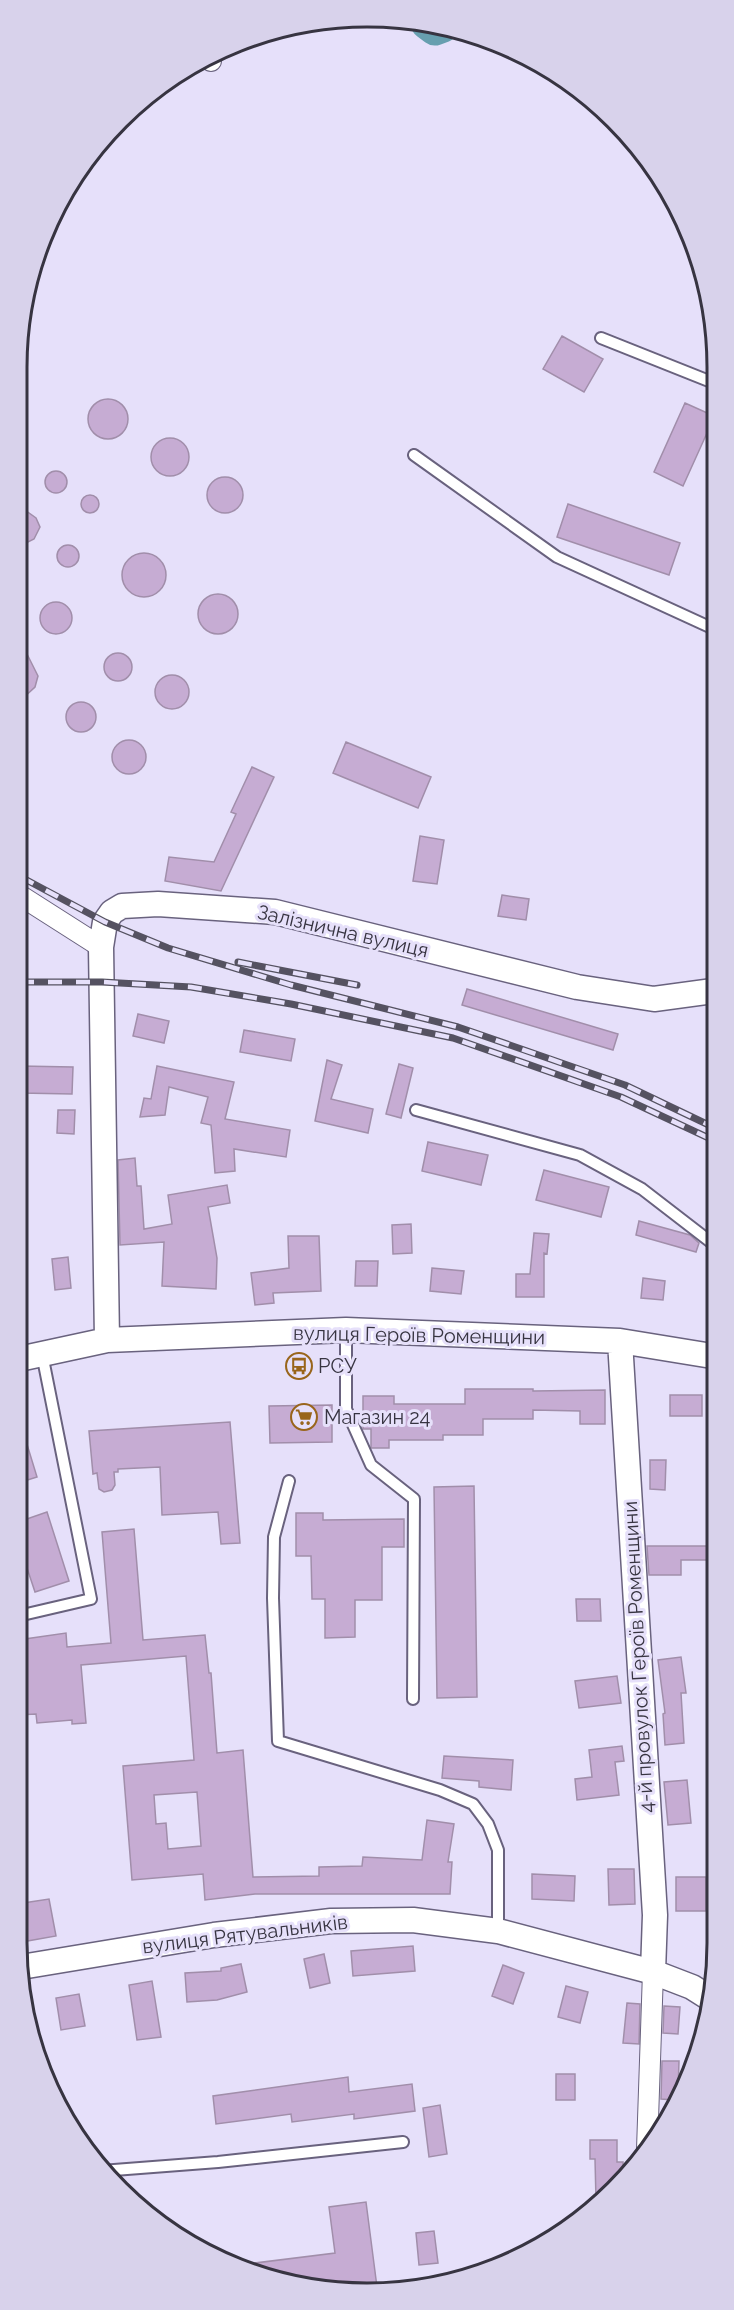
<svg xmlns="http://www.w3.org/2000/svg" width="734" height="2310" viewBox="0 0 734 2310" font-family="Raleway,sans-serif">
	<rect width="100%" height="100%" fill="#e6e0fa"/>
	<g fill="none" stroke-linecap="round" stroke-linejoin="round">
		<path stroke="#679faf" stroke-width="33" d="M427,23L435,29L443,26"/>
	</g>
	<path fill="#c6acd3" stroke="#a18eaa" stroke-width="1.5" fill-rule="evenodd" d="M562,336L603,359L584,392L543,369Z
		M88 419a20 20 0 1 1 40 0a20 20 0 1 1-40 0Z
		M685,403L714,416V437L707,433L683,486L654,472Z
		M151 457a19 19 0 1 1 38 0a19 19 0 1 1-38 0Z
		M45 482a11 11 0 1 1 22 0a11 11 0 1 1-22 0Z
		M207 495a18 18 0 1 1 36 0a18 18 0 1 1-36 0Z
		M81 504a9 9 0 1 1 18 0a9 9 0 1 1-18 0Z
		M568,504L680,543L669,575L557,537Z
		M22,508L36,518L40,527L34,539L22,545Z
		M57 556a11 11 0 1 1 22 0a11 11 0 1 1-22 0Z
		M122 575a22 22 0 1 1 44 0a22 22 0 1 1-44 0Z
		M198 614a20 20 0 1 1 40 0a20 20 0 1 1-40 0Z
		M40 618a16 16 0 1 1 32 0a16 16 0 1 1-32 0Z
		M22,644L38,676L35,687L22,699Z
		M104 667a14 14 0 1 1 28 0a14 14 0 1 1-28 0Z
		M155 692a17 17 0 1 1 34 0a17 17 0 1 1-34 0Z
		M66 717a15 15 0 1 1 30 0a15 15 0 1 1-30 0Z
		M112 757a17 17 0 1 1 34 0a17 17 0 1 1-34 0Z
		M346,742L431,777L418,808L333,773Z
		M252,767L274,777L221,891L165,881L169,857L214,862L236,814L231,812Z
		M420,836L444,840L437,884L413,881Z
		M502,895L529,899L526,920L498,916Z
		M467,989L618,1034L613,1050L462,1005Z
		M138,1014L169,1021L164,1043L133,1036Z
		M244,1030L295,1039L291,1061L240,1052Z
		M327,1060L342,1065L331,1099L373,1109L368,1133L315,1121Z
		M399,1064L413,1068L401,1118L386,1114Z
		M20,1066L73,1067L72,1094L20,1093Z
		M157,1066L234,1082L225,1119L290,1130L286,1157L234,1149L235,1171L215,1173L211,1125L201,1123L208,1097L169,1087L165,1115L140,1117L144,1098L151,1099Z
		M58,1110H75L74,1134L57,1133Z
		M428,1142L488,1155L481,1185L422,1171Z
		M135,1158L137,1186H141L144,1229L172,1224L168,1195L227,1185L230,1203L208,1207L217,1258L216,1289L162,1286L164,1242L120,1245L118,1160Z
		M544,1170L609,1187L601,1217L536,1200Z
		M639,1221L690,1235L699,1243L696,1252L636,1235Z
		M411,1224L412,1253L393,1254L392,1225Z
		M534,1233L549,1234L547,1254L544,1253V1297H516V1274H530Z
		M288,1236H319L321,1291L273,1293L274,1303L255,1305L251,1273L289,1268Z
		M68,1257L71,1288L55,1290L52,1259Z
		M356,1261H378L377,1286H355Z
		M432,1268L464,1271L461,1294L430,1291Z
		M643,1278L665,1281L663,1300L641,1298Z
		M465,1389H533V1391L605,1390V1424H580V1411L533,1410V1419H483V1435H443V1440H389V1448H371V1429H363V1396H394V1404H465Z
		M670,1395H702V1416H670Z
		M332,1405V1442L270,1443L269,1406Z
		M230,1422L240,1543L221,1544L218,1512L162,1515L160,1467L118,1469V1472H114L115,1485L112,1490L104,1492L99,1489L97,1473L93,1474L89,1431Z
		M22,1428L37,1477L18,1483L19,1429Z
		M650,1460H666L665,1490L650,1489Z
		M474,1486L477,1697L437,1698L434,1487Z
		M47,1512L69,1581L35,1592L18,1541V1522Z
		M296,1513H323V1520L404,1519V1547H382V1600H355V1637L325,1638V1599H312L311,1556H296Z
		M134,1529L143,1640L205,1635L209,1673H211L217,1753L243,1750L253,1877L319,1876V1867L362,1866L363,1857L422,1860L427,1820L454,1824L448,1862H452L450,1894H255L205,1900L203,1874L132,1880L123,1766L194,1760L186,1656L81,1665L86,1723L72,1724V1720L37,1723L36,1714L17,1715L18,1642V1640L66,1633L67,1647L111,1643L102,1532ZM197,1792L201,1846L168,1849L166,1823L156,1824L154,1795Z
		M647,1546H707V1560H681V1575H649Z
		M576,1599H600L601,1621H577Z
		M681,1657L686,1693H681L684,1743L665,1745L663,1714L665,1713L658,1660Z
		M617,1676L621,1703L579,1708L575,1681Z
		M622,1746L624,1761L615,1762L619,1795L577,1800L575,1779L592,1777L589,1750Z
		M444,1756L513,1760L511,1790L479,1787V1781L442,1778Z
		M687,1780L691,1823L668,1825L664,1782Z
		M608,1869H634L635,1904L609,1905Z
		M532,1874L575,1876L574,1901L532,1899Z
		M676,1877H706V1911H676Z
		M49,1899L56,1936L16,1943L17,1904Z
		M413,1946L415,1971L353,1976L351,1951Z
		M324,1954L330,1983L310,1988L304,1959Z
		M241,1964L247,1992L217,2000L187,2002L185,1973L221,1971V1968Z
		M503,1965L524,1973L513,2004L492,1996Z
		M152,1981L161,2037L137,2040L129,1985Z
		M566,1986L588,1992L580,2023L558,2017Z
		M79,1994L85,2026L61,2030L56,1998Z
		M627,2003L640,2004L639,2044L623,2043Z
		M664,2006L680,2007L678,2034L663,2033Z
		M662,2061H679L678,2091L674,2100L661,2099Z
		M556,2074H575V2100H556Z
		M348,2077L349,2092L412,2084L415,2111L354,2119V2114L292,2122L291,2114L216,2124L213,2096Z
		M440,2105L447,2154L429,2157L423,2108Z
		M590,2140H617V2162H623V2173L596,2200L595,2159H590Z
		M366,2202L377,2287L322,2291L239,2265L335,2253L329,2207Z
		M434,2231L438,2263L419,2265L416,2233Z"/>
	<g fill="none" stroke-linecap="round" stroke-linejoin="round">
		<defs>
			<path id="service" d="M601,338L714,383
				M414,455L557,557L714,629
				M416,1110L580,1155L642,1189L712,1243
				M346,1330V1409L371,1465L414,1499L413,1699
				M289,1481L274,1537L273,1598L278,1741L440,1790L473,1804L488,1824L498,1850V1931
				M18,1616L91,1599L42,1354
				M101,2171L218,2162L403,2142"/>
			<path id="minor" d="M210,60L211,61
				M21,896L101,947
				M647,2149L653,1972"/>
			<path id="tertiary" d="M107,1340L101,947L105,922L112,912L122,906L158,904L275,912L577,987L654,999L713,991
				M620,1341L655,1915L653,1972
				M19,1359L107,1340L346,1330L620,1341L712,1356
				M21,1967L214,1935L331,1921L413,1920L498,1931L653,1972L692,1987L711,1999"/>
		</defs>
		<use href="#service" stroke="#69627e" stroke-width="14"/>
		<use href="#minor" stroke="#69627e" stroke-width="22"/>
		<use href="#tertiary" stroke="#69627e" stroke-width="27"/>
		<use href="#service" stroke="#fff" stroke-width="10"/>
		<use href="#minor" stroke="#fff" stroke-width="20"/>
		<use href="#tertiary" stroke="#fff" stroke-width="24"/>
		<defs>
			<path id="rail" d="M21,877L105,922L168,948L291,985L458,1027L625,1085L713,1127
				M238,962L357,985
				M20,982H102L191,987L291,1004L453,1038L621,1097L713,1140"/>
		</defs>
		<use href="#rail" stroke="#555261" stroke-width="7"/>
		<use href="#rail" stroke="#e6e0fa" stroke-width="4.5" stroke-dasharray="14" stroke-linecap="butt"/>
	</g>
	<defs>
		<symbol id="bus-ring" viewBox="-11 -11 22 22"><circle r="9.5" fill="#e6e0fa" stroke="#99651b" stroke-width="1.5"/><path d="M-5-6H5V4H4V6H2V4H-2V6H-4V4H-5ZM-3.5-4V0h7V-4ZM-3.5 1.2v1.5H-2V1.2ZM2 1.2v1.5H3.5V1.2Z" fill="#99651b"/></symbol>
		<symbol id="supermarket-ring" viewBox="-11 -11 22 22"><circle r="9.5" fill="#e6e0fa" stroke="#99651b" stroke-width="1.5"/><path d="M-6-5.5h2.5l.6 2H6L4.5 2H-2.5L-4.4-4H-6ZM-1.5 3.2a1.3 1.3 0 1 0 .1 0ZM3 3.2a1.3 1.3 0 1 0 .1 0Z" fill="#99651b"/></symbol>
	</defs>
	<g fill-rule="evenodd">
		<use href="#bus-ring" x="284" y="1351" width="30" height="30"/>
		<use href="#supermarket-ring" x="289" y="1402" width="30" height="30"/>
	</g>
	<g text-anchor="middle" stroke-width="6" stroke-linejoin="round" paint-order="stroke">
		<g font-size="20" fill="#373441" stroke="#e6e0fa">
			<text transform="translate(343 931) rotate(13)" y="7">Залізнична вулиця</text>
			<text transform="translate(419 1335) rotate(1)" y="7">вулиця Героїв Роменщини</text>
			<text transform="translate(638 1657) rotate(-93)" y="7">4-й провулок Героїв Роменщини</text>
			<text transform="translate(245 1934) rotate(-7)" y="7">вулиця Рятувальників</text>
		</g>
		<g font-size="20" fill="#373441" stroke="#e6e0fa" text-anchor="start">
			<text x="318" y="1373">РСУ</text>
			<text x="324" y="1424">Магазин 24</text>
		</g>
	</g>
	<path d="M0 0H734V2310H0ZM367 27H367A340 340 0 0 1 707 367V1943A340 340 0 0 1 367 2283H367A340 340 0 0 1 27 1943V367A340 340 0 0 1 367 27Z" fill="#d8d2eb" fill-rule="evenodd"/>
	<path fill="none" stroke="#373441" stroke-width="3" d="M367 27H367A340 340 0 0 1 707 367V1943A340 340 0 0 1 367 2283H367A340 340 0 0 1 27 1943V367A340 340 0 0 1 367 27Z"/>
</svg>
